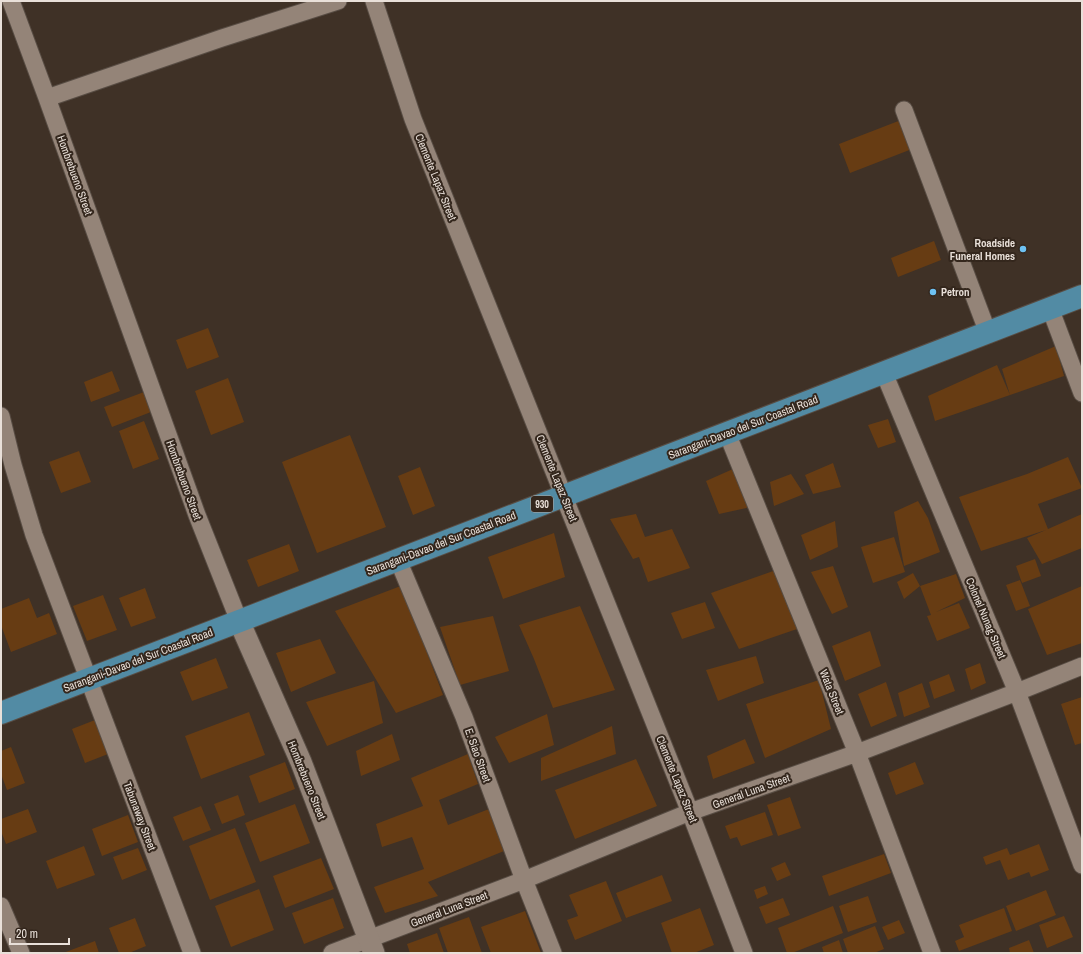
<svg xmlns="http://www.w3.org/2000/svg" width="1083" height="954" viewBox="0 0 1083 954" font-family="'Archivo Narrow',sans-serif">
	<rect width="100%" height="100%" fill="#3f3126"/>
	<path fill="#673c13" d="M901,120L912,149L850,173L839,144Z
		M934,241L941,260L898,277L891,258Z
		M208,328L219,357L187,369L176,340Z
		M1056,346L1064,376L1010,395L1002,369Z
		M997,365L1010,395L935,421L928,396Z
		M112,371L120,391L91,402L84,382Z
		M228,378L244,422L211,435L195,391Z
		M144,392L151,412L112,427L104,407Z
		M888,419L896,442L878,448L868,425Z
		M144,421L159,459L133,469L119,431Z
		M350,435L386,527L317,553L282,462Z
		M79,451L91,482L61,493L49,462Z
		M1068,457L1082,488L1038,504L1048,529L1082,514V548L1042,564L1027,538L1046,530L981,551L959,497L1027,474Z
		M833,463L841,487L813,494L805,475Z
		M420,467L435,506L413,515L398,476Z
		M733,469L751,507L719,514L706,481Z
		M791,474L804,494L774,506L770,482Z
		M918,501L928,518L940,552L904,566L894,512Z
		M636,514L645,537L672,529L690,568L648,582L639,557L633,559L610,519Z
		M835,521L838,547L810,560L801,535Z
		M554,533L565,577L503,599L488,557Z
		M894,537L905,572L873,583L861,547Z
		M289,544L299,571L258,587L247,560Z
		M1035,559L1041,576L1022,583L1016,566Z
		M833,566L848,607L832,614L811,572Z
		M776,570L797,629L739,649L711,593Z
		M913,573L920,586L956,574L965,598L936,612L959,603L970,628L937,641L927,616L931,615L920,586L904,599L897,582Z
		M1020,580L1030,606L1016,611L1006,585Z
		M406,584L424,645L443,695L396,713L335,611Z
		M1082,586V643L1047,655L1028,609Z
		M145,588L156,618L131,627L119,598Z
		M103,595L117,630L87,641L73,606Z
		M29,598L37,618L49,613L57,634L11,652L1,625V609Z
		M705,602L715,628L682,639L671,613Z
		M580,606L615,690L553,708L534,659L519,625Z
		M493,616L509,671L460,685L440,627Z
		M870,631L881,666L845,681L832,646Z
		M320,639L336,673L291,692L276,653Z
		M756,656L764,683L718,701L706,670Z
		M216,658L228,688L192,701L180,672Z
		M980,663L986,683L971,690L965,669Z
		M949,674L955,691L934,699L929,682Z
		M819,680L831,729L765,758L746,704Z
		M374,681L383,723L327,746L306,702Z
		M886,682L897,716L871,727L858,694Z
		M922,683L930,707L904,717L898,693Z
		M1082,697V743L1075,745L1061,704Z
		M249,712L265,755L201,779L185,736Z
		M547,714L554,745L509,763L495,737Z
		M95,720L108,754L85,763L72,729Z
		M612,726L616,754L541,781V758Z
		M392,734L400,760L361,776L356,751Z
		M745,739L755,763L713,779L707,756Z
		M11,747L25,783L7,790L1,774V751Z
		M468,754L478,784L439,800L448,825L489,809L504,851L428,882L438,896L385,913L374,887L424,869L412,837L382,847L376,824L423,806L411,778Z
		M636,759L657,806L575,839L555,790Z
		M285,762L295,789L259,803L249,776Z
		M915,762L924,784L896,795L888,773Z
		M238,795L245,815L222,824L214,804Z
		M790,797L801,828L778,836L767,805Z
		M295,804L310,843L260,862L245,823Z
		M201,806L211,830L183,841L173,817Z
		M28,809L37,832L6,844L1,831V819Z
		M765,812L773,835L741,846L737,837L730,839L725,826Z
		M128,815L138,842L102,856L92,829Z
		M235,828L256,882L210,900L189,846Z
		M1039,844L1049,870L1031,877L1029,872L1008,880L1000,860L986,865L983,857L1007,848L1010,855Z
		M84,846L95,875L57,889L46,861Z
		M138,848L147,870L122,880L113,857Z
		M884,854L891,873L829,896L822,876Z
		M321,858L334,889L285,908L273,876Z
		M785,862L791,875L777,881L771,868Z
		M662,875L672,901L626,918L616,893Z
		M606,881L622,921L575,940L567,920L578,916L569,895Z
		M765,886L768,894L757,899L754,890Z
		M259,889L274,930L231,947L215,906Z
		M1046,890L1056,915L1016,931L1006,906Z
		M868,896L877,922L848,932L839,906Z
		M333,898L344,928L304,944L292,913Z
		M783,898L790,915L766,924L759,907Z
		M833,906L843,933L792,953H787L778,928Z
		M700,908L714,945L694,953H672L661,923Z
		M1004,908L1012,931L959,951L955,941L964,937L959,925Z
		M525,911L541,953H491L481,927Z
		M1064,916L1073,937L1047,948L1039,925Z
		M469,917L482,953H448L439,928Z
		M135,918L146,946L129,953H119L109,928Z
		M899,920L905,933L888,940L882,927Z
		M875,926L884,949L874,953H848L843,939Z
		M437,933L444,953H410L407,944Z
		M839,940L843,953H824L822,947Z
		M1029,940L1034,953H1010L1009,948Z
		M95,941L99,953H63Z"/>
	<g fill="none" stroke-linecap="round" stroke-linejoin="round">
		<defs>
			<path id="minor" d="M11,1L47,98L197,515L239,621
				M374,1L413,119L690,812L744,953
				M47,98L222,38L338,1
				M904,110L988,333
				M1050,308L1082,393
				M884,373L1017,692L1082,865
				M1,416L13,465L34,535L192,953
				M727,433L857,753L932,953
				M398,560L464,717L524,880L553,953
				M1,906L21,953
				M332,953L524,880L690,812L857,753L1017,692L1082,666"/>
			<path id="tertiary" d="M239,621L301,762L374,953"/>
			<path id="primary" d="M1,713L1082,296"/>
		</defs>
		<use href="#minor" stroke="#584d44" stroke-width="19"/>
		<use href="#tertiary" stroke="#584d44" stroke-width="23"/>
		<use href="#primary" stroke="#584d44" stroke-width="24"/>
		<use href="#minor" stroke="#948478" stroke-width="17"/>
		<use href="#tertiary" stroke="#948478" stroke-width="21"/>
		<use href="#primary" stroke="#528ba4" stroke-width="22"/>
	</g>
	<g fill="#6ec2f3" stroke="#34271d" stroke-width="1.5">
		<circle cx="1023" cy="249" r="4"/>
		<circle cx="933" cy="292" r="4"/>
	</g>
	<g text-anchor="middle" stroke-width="4" stroke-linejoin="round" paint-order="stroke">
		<rect fill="#34271d" stroke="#b3a8a1" stroke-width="1" x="531" y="496" width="22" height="16" rx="3"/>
		<g font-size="10" font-weight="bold" fill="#e9e0d9">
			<text x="542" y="508">930</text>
		</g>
		<g font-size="11" fill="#e9e0d9" stroke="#34271d">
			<text transform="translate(75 175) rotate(70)" y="4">Hombrebueno Street</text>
			<text transform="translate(436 177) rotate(68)" y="4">Clemente Lapaz Street</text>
			<text transform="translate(743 427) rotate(-21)" y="4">Sarangani-Davao del Sur Coastal Road</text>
			<text transform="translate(557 478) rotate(68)" y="4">Clemente Lapaz Street</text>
			<text transform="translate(184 480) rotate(70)" y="4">Hombrebueno Street</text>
			<text transform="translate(441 543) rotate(-21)" y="4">Sarangani-Davao del Sur Coastal Road</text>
			<text transform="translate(986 618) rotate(67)" y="4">Colonel Nunag Street</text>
			<text transform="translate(138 660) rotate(-21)" y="4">Sarangani-Davao del Sur Coastal Road</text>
			<text transform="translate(832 692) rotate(68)" y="4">Wata Street</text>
			<text transform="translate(478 755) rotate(70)" y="4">E. Siao Street</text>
			<text transform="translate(677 779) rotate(68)" y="4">Clemente Lapaz Street</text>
			<text transform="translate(307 780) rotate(68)" y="4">Hombrebueno Street</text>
			<text transform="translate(751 791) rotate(-20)" y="4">General Luna Street</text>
			<text transform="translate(140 816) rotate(69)" y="4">Tabunaway Street</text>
			<text transform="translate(449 909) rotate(-21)" y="4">General Luna Street</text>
		</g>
		<g font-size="11" font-weight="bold" fill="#e9e0d9" stroke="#34271d" text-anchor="end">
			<text x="1015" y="247">Roadside<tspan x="1015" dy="13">Funeral Homes</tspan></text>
			<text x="941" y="296" text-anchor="start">Petron</text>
		</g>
	</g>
	<rect width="1083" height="954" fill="none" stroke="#e9e0d9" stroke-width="4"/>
	<path d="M10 938v6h59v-6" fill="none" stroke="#e9e0d9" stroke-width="2"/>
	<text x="16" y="938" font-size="12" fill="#e9e0d9" stroke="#34271d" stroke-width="3" paint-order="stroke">20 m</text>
</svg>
